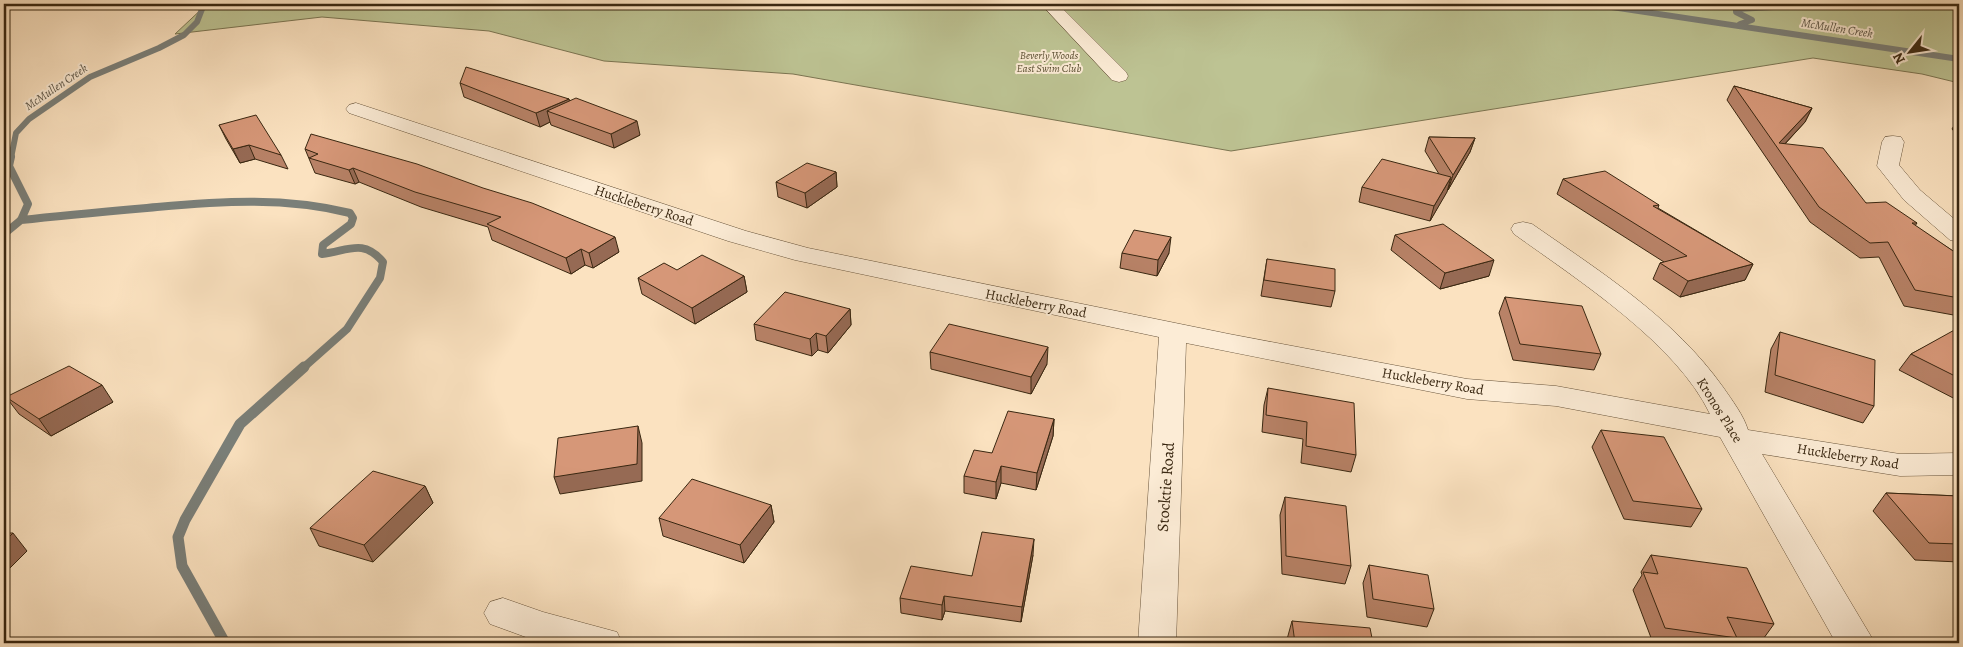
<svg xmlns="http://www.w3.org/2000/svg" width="1963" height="647" viewBox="0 0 1963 647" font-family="Alegreya,serif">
	<rect width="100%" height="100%" fill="#fbe2c0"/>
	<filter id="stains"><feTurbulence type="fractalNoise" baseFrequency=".004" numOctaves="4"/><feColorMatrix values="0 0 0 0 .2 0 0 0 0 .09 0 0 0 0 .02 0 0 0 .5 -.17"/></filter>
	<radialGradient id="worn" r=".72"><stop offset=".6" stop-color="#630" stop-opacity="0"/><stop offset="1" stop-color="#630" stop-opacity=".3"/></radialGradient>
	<path fill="#bdc393" stroke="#7b7552" d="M207,4H1959V83L1922,74L1813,58L1231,151L793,74L604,61L489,31L322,17L175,34Z"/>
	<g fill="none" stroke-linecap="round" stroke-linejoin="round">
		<path stroke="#7a7f79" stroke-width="6" d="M1592,4L1959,59
			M1740,24L1752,20L1736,12V9L1774,7V4
			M11,158L16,133L29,119L90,77L159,48L184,35L197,22L204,4"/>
		<path stroke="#7a7f79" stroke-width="8" d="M21,220C66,215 112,211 157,207C223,201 286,197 350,213L353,218L351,224L323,245L322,254C348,251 363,238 383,262L380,278L347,329L303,368
			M4,234L21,220L28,204L9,166L11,157"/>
		<path stroke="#7a7f79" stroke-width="11" d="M225,643L182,566L178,537L185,520L240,424L304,367"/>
		<defs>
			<path id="minor" d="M1041,4H1058L1126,72L1128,76L1126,80L1119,82L1112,80Z
				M356,103L746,231L808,248L1229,334L1467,379L1556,386L1710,414C1676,343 1578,280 1514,234L1511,229L1514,224L1523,222L1532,224C1601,272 1674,318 1723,387C1732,400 1744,416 1748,430L1900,454L1959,453V475L1900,476L1762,454L1875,643H1836L1720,437L1556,406L1467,399L1186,343L1176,643H1138L1159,337L795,260L728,241L349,113L346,109L349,105Z
				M1893,136L1901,137L1904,142L1899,165L1920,190L1959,223V242L1950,240L1904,200L1877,166L1882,142L1885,137Z
				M503,598L543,612L617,632L622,643H542L490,624L484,613L490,602Z"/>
		</defs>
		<use href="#minor" stroke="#6a563d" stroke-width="1"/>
		<use href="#minor" fill="#fcecd6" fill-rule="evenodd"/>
	</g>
	<path fill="#b88267" stroke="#392711" d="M460,83L569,99V102L640,135L614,148L551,125L550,122L540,127L464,97Z
		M1734,86L1812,108L1805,122L1785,144L1866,203L1917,223L1915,226L1959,255V316L1904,306L1879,257L1860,258L1810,222L1727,100Z
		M1959,117V137L1952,129Z
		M219,125L281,155L288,169L255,159L240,163L226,139Z
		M1429,137L1475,138L1470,152L1448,190V189L1430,221L1359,202L1362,187L1439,174L1425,151Z
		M305,149L619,252L593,268L585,265L571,274L492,240L488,227L421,207L359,182L355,184L315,173Z
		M836,172L837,187L807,208L778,197L776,182Z
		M1563,179L1659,205L1658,208L1753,264L1745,280L1680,297L1653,279L1660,263L1664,262L1557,194Z
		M1395,235L1489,276L1440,289L1391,250Z
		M1122,253H1169L1157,276L1120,268Z
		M1267,259L1335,291L1331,307L1261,296Z
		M744,276L747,292L695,324L642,294L638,278Z
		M1505,297L1601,354L1594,370L1513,360L1499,313Z
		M850,309L851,325L828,353L818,350L812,356L756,340L754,324Z
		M1959,329V401L1899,370L1911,354Z
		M1780,332L1874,406L1863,423L1765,392L1771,349Z
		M930,352L1047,364L1031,394L931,369Z
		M1268,388L1356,455L1351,472L1301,463L1303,439L1262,432L1264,405Z
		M6,397L113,402L51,436L19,414Z
		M1054,419L1053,436L1036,490L1001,483L996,499L964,493V476L992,453Z
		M1601,430L1702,509L1691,527L1624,519L1592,447Z
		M425,486L433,503L373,562L319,546L310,528Z
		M1886,493L1959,496V562L1915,560L1873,511Z
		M1285,497L1351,566L1345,584L1282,574L1280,515Z
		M771,505L774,522L744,563L663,536L659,518Z
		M1033,555L1021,622L945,611L942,620L901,613L900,598L972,576Z
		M1651,555L1774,624L1761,642L1737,638L1734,643H1653L1633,590L1642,575L1641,572Z
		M1369,565L1434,609L1427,627L1367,617L1363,583Z
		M1292,621L1373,643H1286Z"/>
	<path fill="#966a54" stroke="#392711" d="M569,99L572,112L547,111L550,122L540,127L536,113Z
		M1812,108L1805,122L1779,150V143Z
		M637,121L640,135L614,148L611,134Z
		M1475,138L1470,152L1448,190L1453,175Z
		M249,145L255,159L240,163L233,149Z
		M353,168L359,182L355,184L349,170Z
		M836,172L837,187L807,208L805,193Z
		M1451,177L1447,192L1430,221L1434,206Z
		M615,237L619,252L593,268L589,253Z
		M1171,237L1169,253L1157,276L1158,260Z
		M581,249L585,265L571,274L566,258Z
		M1494,260L1489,276L1440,289L1445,273Z
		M1753,264L1745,280L1680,297L1688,281Z
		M744,276L747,292L695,324L692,308Z
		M850,309L851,325L828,353L826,336Z
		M816,333L818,350L812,356L810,339Z
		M1048,347L1047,364L1031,394V377Z
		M102,385L113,402L51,436L39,419Z
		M1054,419L1053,436L1036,490L1037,473Z
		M638,426L642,443V481L560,494L554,477Z
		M1001,466V483L996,499V482Z
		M425,486L433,503L373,562L364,545Z
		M771,505L774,522L744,563L740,545Z
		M13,533L27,551L4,574V542Z
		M1034,539L1033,555L1021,622L1022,607Z
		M944,596L945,611L942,620V605Z"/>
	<path fill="#d69778" stroke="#392711" d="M466,67L569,99L536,113L460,83Z
		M1734,86L1812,108L1779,143L1823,148L1866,203L1886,202L1917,223H1912L1959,255V298L1915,290L1888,242L1870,243L1819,207Z
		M576,98L637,121L611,134L547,111Z
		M256,115L281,155L249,145L233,149L219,125Z
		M311,134L417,164L483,188L532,203L615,237L589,253L581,249L566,258L487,224L501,217L415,192L353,168L349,170L309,158L318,154L305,149Z
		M1429,137L1475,138L1453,175Z
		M1382,159L1451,177L1434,206L1362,187Z
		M807,163L836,172L805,193L776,182Z
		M1605,171L1659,205L1653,206L1753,264L1688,281L1660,263L1687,256L1563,179Z
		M1443,224L1494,260L1445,273L1395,235Z
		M1134,230L1171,237L1158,260L1122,253Z
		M702,255L744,276L692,308L638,278L664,263L677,270Z
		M1267,259L1335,269V291L1264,280Z
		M785,292L850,309L826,336L816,333L810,339L754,324Z
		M1505,297L1582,306L1601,354L1520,344Z
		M949,324L1048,347L1031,377L930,352Z
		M1958,328L1959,329V378L1911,354Z
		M1780,332L1875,360L1874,406L1775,375Z
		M69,366L102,385L39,419L6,397Z
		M1268,388L1354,403L1356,455L1306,446L1307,422L1266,415Z
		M1008,411L1054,419L1037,473L1001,466L996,482L964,476L974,450L992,453Z
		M638,426L637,464L554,477L558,438Z
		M1601,430L1664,437L1702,509L1633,501Z
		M373,471L425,486L364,545L310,528Z
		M692,479L771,505L740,545L659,518Z
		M1886,493L1959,496V544L1929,543Z
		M1285,497L1346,506L1351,566L1286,556Z
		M982,532L1034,539L1022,607L944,596L942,605L900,598L911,566L972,576Z
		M4,533H13L4,542Z
		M1651,555L1747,568L1774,624L1727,617L1737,638L1665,628L1643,572L1658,574Z
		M1369,565L1428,575L1434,609L1373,599Z
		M1292,621L1370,628L1373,643H1295Z"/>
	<g text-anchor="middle" stroke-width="4" stroke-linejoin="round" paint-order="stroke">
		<g font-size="11" font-style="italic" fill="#5a4e32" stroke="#fcecd6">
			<text x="1049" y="59">Beverly Woods<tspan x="1049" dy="13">East Swim Club</tspan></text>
		</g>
		<g font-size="12" font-style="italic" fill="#595345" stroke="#fcecd6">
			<text transform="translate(1837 28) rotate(9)" y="4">McMullen Creek</text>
			<text transform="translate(56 87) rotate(-34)" y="4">McMullen Creek</text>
		</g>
		<g font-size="14" fill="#392711" stroke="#fcecd6">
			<text transform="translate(644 205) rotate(18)" y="5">Huckleberry Road</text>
			<text transform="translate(1036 303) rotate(11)" y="5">Huckleberry Road</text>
			<text transform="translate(1433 381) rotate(10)" y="5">Huckleberry Road</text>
			<text transform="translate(1720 410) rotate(58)" y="5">Kronos Place</text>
			<text transform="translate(1848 456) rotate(9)" y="5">Huckleberry Road</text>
		</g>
		<g font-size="16" fill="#392711" stroke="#fcecd6">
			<text transform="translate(1165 487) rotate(-86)" y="6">Stocktie Road</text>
		</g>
	</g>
	<rect width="1963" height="647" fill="none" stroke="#fbe2c0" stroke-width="20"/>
	<rect x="5" y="5" width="1953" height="637" fill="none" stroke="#392711" stroke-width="2.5"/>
	<rect x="10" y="10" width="1943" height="627" fill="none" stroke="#392711"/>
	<g transform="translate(1910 52) rotate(240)" stroke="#fcecd6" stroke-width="4" paint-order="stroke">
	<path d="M0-4L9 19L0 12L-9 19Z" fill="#392711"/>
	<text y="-8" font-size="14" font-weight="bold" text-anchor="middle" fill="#392711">N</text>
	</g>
	<rect width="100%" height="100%" filter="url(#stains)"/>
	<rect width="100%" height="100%" fill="url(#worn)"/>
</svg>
